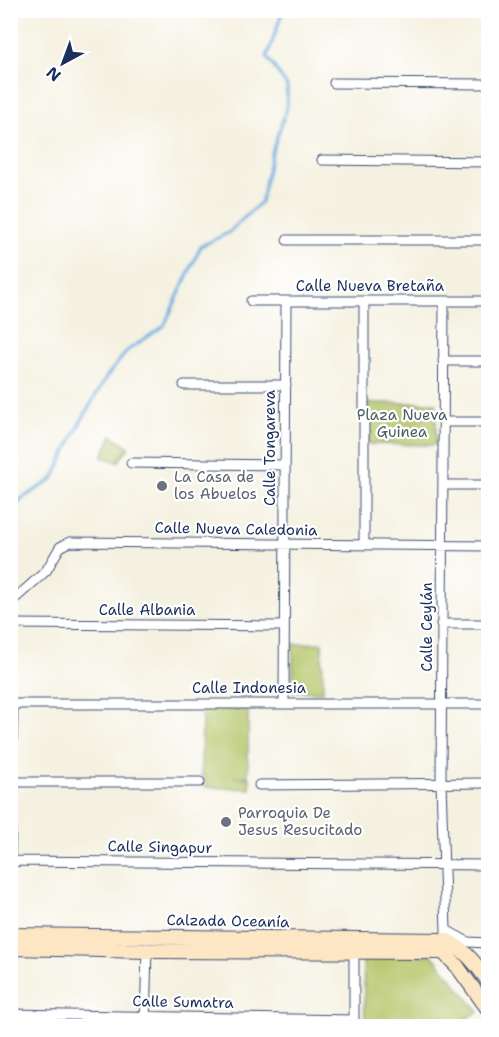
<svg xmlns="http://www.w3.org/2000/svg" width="499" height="1037" viewBox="0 0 499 1037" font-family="'Shantell Sans',sans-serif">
	<rect width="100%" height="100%" fill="#fff"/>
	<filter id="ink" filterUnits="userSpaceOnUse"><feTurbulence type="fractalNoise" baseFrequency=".0167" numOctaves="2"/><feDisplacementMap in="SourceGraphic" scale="12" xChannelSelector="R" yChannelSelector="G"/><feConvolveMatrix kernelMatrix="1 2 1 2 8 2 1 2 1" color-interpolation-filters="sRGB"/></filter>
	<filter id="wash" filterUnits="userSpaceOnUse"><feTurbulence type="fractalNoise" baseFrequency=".008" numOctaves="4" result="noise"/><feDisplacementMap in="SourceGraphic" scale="24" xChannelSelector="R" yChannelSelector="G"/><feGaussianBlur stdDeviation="1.35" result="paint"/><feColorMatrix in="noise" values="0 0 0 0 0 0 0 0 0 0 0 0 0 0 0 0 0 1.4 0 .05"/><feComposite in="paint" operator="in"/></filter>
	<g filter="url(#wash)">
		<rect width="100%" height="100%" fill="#f5f1e1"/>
		<path fill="#b4c466" stroke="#687a62" stroke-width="1.5" d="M367,403H436V445L368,444Z
			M112,435L129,447L118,462L102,457Z
			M322,643L323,692L293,691V644Z
			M202,708L248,709V777H234L250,778V789L205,787V776H201Z
			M432,955L479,1012L451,1026H365L363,956Z"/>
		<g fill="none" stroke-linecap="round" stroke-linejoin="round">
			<path stroke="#6bacdf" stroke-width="3" d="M10,519L21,499L53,479L81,421L107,376L128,350L164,326L201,246L228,233L261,202L271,155L287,107V86L267,57L283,10"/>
		</g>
	</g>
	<g filter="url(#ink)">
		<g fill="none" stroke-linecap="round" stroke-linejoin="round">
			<defs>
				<path id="street" d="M334,83L488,84
					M322,160L488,162
					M287,240H488
					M251,301H488
					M444,301L441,783L446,930L445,944
					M443,361H488
					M184,385H286
					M443,422H488
					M131,463L285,465
					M443,485H488
					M364,545V301
					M10,603L46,571L60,547L70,542L488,546
					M10,624L284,626
					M441,624H488
					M284,703L286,301
					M10,704H488
					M10,782H200
					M259,785L488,783
					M10,861L488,865
					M10,881L13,704
					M446,930L468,942L488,943
					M354,952V1026
					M10,1014L354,1020
					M145,1026L147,948"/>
				<path id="secondary" d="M10,935L445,940C465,949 476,964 488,981
					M10,948L147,951L443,952L457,966L488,1009"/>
			</defs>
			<use href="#street" stroke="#3c4c72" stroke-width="11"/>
			<use href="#secondary" stroke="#3c4c72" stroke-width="16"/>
			<use href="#street" stroke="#fff" stroke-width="9"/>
			<use href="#secondary" stroke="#fce6c4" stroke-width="14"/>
		</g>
	</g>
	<g fill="#6b7280" stroke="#fff" stroke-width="2">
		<circle cx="162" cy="486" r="6"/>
		<circle cx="226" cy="822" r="6"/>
	</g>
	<g text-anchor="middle" stroke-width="4.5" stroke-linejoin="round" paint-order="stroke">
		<g font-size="15" fill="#1b2f5e" stroke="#fff">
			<text x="370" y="291">Calle Nueva Bretaña</text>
			<text transform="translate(270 448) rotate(-90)" y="5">Calle Tongareva</text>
			<text transform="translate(236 529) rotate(1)" y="5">Calle Nueva Caledonia</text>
			<text x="147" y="615">Calle Albania</text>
			<text transform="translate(427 627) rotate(-90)" y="5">Calle Ceylán</text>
			<text x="249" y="693">Calle Indonesia</text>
			<text transform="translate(160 847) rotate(1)" y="5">Calle Singapur</text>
			<text transform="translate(228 921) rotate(1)" y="5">Calzada Oceanía</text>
			<text transform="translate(183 1002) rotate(1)" y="5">Calle Sumatra</text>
		</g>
		<g font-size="15" fill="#495c60" stroke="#fff">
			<text x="402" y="420">Plaza Nueva<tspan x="402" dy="17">Guinea</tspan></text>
		</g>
		<g font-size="15" fill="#5b616d" stroke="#fff" text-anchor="start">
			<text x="174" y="482">La Casa de<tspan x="174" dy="17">los Abuelos</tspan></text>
			<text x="238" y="818">Parroquia De<tspan x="238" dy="17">Jesus Resucitado</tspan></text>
		</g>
	</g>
	<rect width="499" height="1037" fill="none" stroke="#fff" stroke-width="36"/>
	<g transform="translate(63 63) rotate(221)" stroke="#ffffff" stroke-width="4.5" paint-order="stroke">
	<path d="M0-4.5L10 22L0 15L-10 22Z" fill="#1b2f5e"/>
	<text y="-9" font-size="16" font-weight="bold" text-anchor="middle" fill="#1b2f5e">N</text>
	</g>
</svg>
